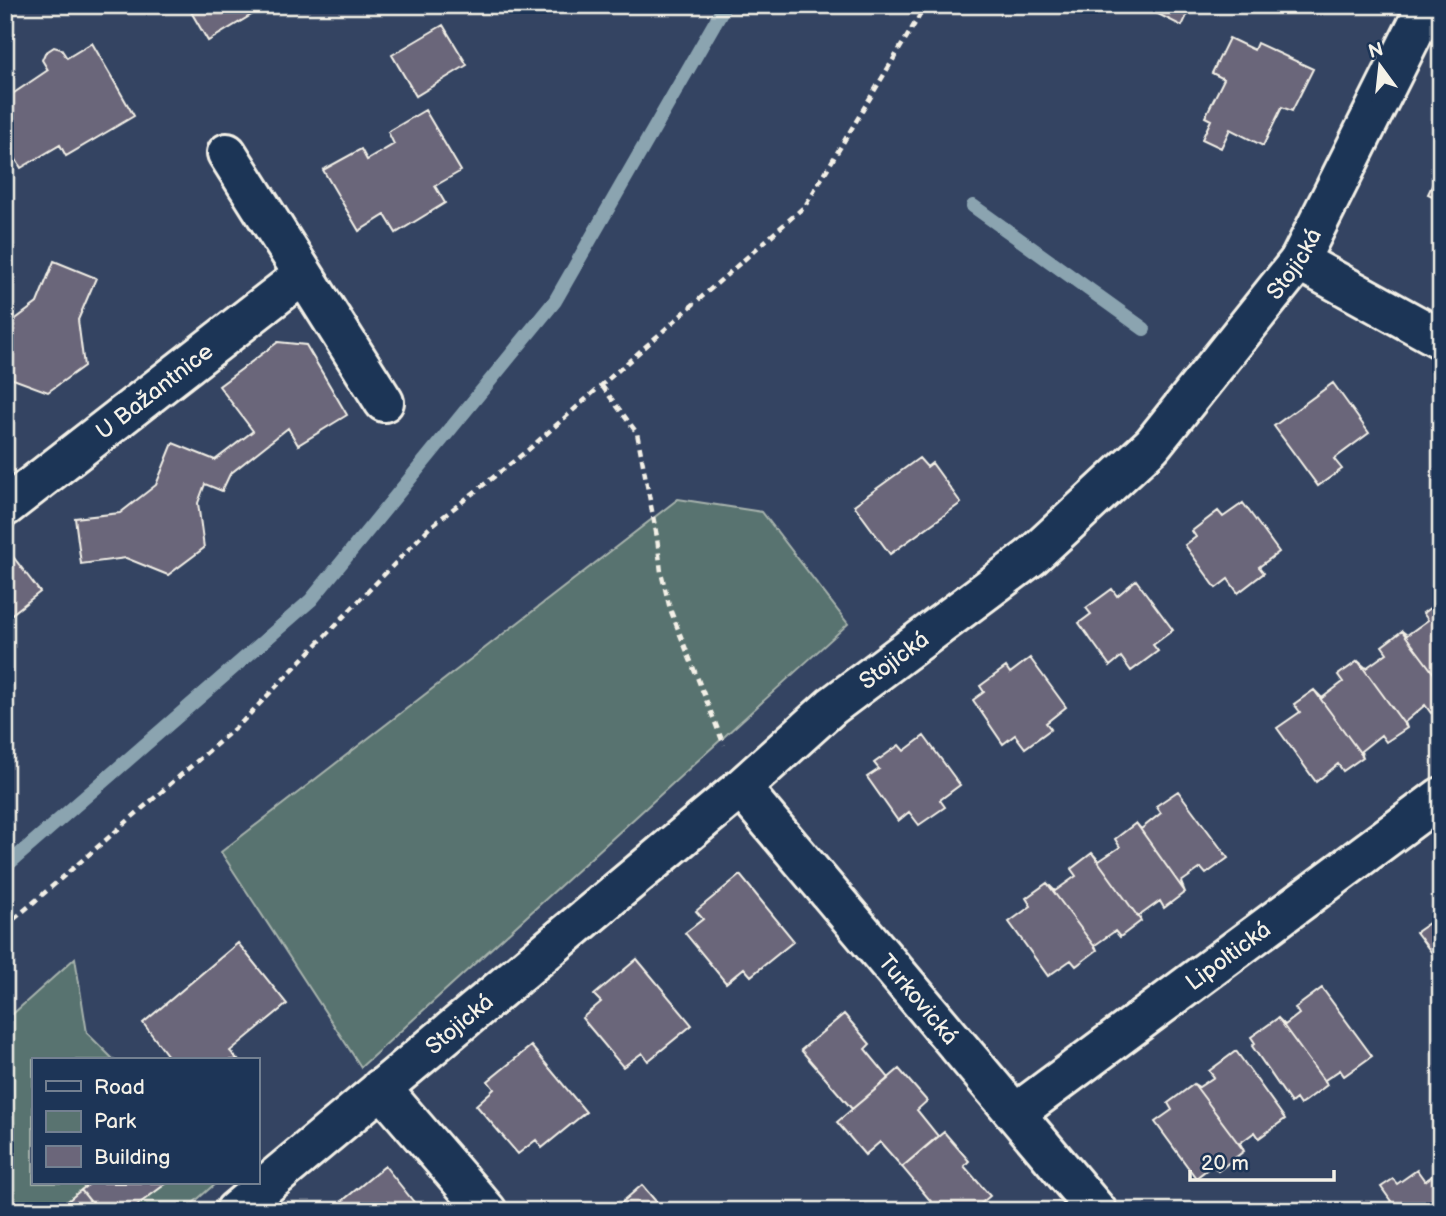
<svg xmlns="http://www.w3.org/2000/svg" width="1446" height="1216" viewBox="0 0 1446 1216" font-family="'Balsamiq Sans',sans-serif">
	<rect width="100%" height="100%" fill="#344462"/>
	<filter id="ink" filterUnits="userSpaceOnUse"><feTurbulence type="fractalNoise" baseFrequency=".0143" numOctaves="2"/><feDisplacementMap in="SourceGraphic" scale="14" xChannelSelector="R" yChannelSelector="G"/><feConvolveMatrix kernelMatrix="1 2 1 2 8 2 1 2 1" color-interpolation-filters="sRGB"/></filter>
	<g filter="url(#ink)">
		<path fill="#597370" stroke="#a6b2ac" stroke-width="2" d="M678,499L762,512L848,624L361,1067L221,852Z
			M75,958L87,1033L114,1060H33V1183H216L184,1211H5V1021Z"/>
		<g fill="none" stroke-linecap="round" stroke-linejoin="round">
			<path stroke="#8ba4b0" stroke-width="14" d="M973,206L1144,329
				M5,867L311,600L555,301L725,5"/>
		</g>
		<path fill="#6b667a" stroke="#f4f1e8" stroke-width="2" d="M187,5H268L208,41Z
			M1140,5H1192L1182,26Z
			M443,25L467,65L416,96L392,55Z
			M1229,38L1254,50L1257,43L1313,69L1292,111L1282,107L1263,146L1230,129L1221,148L1202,139L1211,120L1205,117L1224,79L1212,73Z
			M92,43L134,116L66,156L60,145L21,168L5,141V99L48,70L42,60L45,53L54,47L61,49L67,58Z
			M425,110L461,171L435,186L445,203L396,233L385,215L359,231L323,170L361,149L367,160L394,144L388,132Z
			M1441,167V200L1428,194Z
			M54,261L96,278L78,320L84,366L48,392L5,376V327L37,303Z
			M278,342L306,345L347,415L298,445L288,428L230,474L222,491L205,484L198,503L204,548L168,575L126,558L81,564L75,518L120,513L156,485L173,443L215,460L253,431L219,386Z
			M1333,383L1369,433L1334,459L1342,469L1318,486L1274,426Z
			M919,458L927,467L932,463L961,503L890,554L854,505Z
			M1243,503L1279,552L1259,567L1264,573L1238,593L1228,579L1216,588L1185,545L1196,537L1192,531L1218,511L1223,517Z
			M8,550L40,592L8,617L5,613Z
			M1136,580L1173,630L1153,645L1158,651L1131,671L1121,657L1110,666L1079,623L1091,614L1086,608L1112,589L1117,596Z
			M1441,600V683L1402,631L1407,635L1428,620L1423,613Z
			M1402,631L1441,683V705L1431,713L1425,705L1405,722L1407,728L1358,661L1366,668L1387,653L1382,646Z
			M1030,658L1066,707L1046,723L1051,729L1025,748L1015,735L1003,744L973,700L984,692L980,686L1006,667L1010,673Z
			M1358,661L1407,728L1386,742L1381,735L1361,751L1363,757L1314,690L1322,698L1343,682L1338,675Z
			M1314,690L1363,757L1343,771L1338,764L1316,782L1277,728L1300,712L1294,704Z
			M924,736L960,785L940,800L945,807L919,825L909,812L898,821L867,777L879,769L874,763L899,745L904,751Z
			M1178,791L1228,858L1206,874L1201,868L1181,882L1185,892L1136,823L1141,829L1161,813L1156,806Z
			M1136,823L1185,892L1164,908L1160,901L1139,916L1141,921L1092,853L1099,861L1120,847L1115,839Z
			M1092,853L1141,921L1120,937L1115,931L1095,945L1097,950L1047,883L1055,891L1076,876L1071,869Z
			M740,875L794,941L751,976L744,968L726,983L685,933L703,919L696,911Z
			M1047,883L1097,950L1076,966L1071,960L1048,976L1009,922L1031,906L1026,898Z
			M1441,905V965L1416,932L1439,916L1434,910Z
			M238,943L287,1004L230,1051L238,1060H171L143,1023Z
			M637,959L692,1025L648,1061L642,1053L623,1067L582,1018L601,1002L594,995Z
			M1322,988L1372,1056L1344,1076L1340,1070L1325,1080L1327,1085L1278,1018L1285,1025L1299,1014L1295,1008Z
			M844,1014L870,1044L865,1049L889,1078L852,1109L801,1050Z
			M1278,1018L1327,1085L1300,1105L1296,1099L1291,1103L1252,1046L1255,1043L1251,1037Z
			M531,1046L586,1112L542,1148L536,1140L518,1154L476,1105L494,1089L488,1081Z
			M1236,1051L1285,1119L1259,1138L1255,1132L1240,1143L1244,1151L1194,1084L1199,1087L1214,1077L1209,1071Z
			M899,1069L927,1101L917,1110L938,1136L902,1167L880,1142L865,1155L837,1122Z
			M1194,1084L1244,1151L1218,1171L1213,1165L1196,1178L1155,1122L1172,1110L1168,1103Z
			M944,1132L969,1161L964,1166L990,1196L972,1211H939L902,1167Z
			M385,1166L421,1211H347L341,1202Z
			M1417,1170L1425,1181L1441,1170V1211H1398L1381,1187L1393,1179L1397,1184Z
			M91,1183H167L129,1211H98L81,1190Z
			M642,1185L664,1211H612Z
			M81,1190L98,1211H56Z"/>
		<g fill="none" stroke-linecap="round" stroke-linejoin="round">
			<defs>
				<g id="minor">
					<path d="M227,153L384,402"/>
					<path d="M1299,261L1441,339"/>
					<path id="s1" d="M5,507L303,275"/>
					<path id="s2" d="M741,788L1097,1211"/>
					<path d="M381,1088L487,1211"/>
					<path id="s3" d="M1016,1113L1441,797"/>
					<path id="s4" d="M235,1211L741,788L832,706L1031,557L1152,445L1299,261L1427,5"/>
				</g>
			</defs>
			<use href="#minor" stroke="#f4f1e8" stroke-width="44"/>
			<path stroke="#f4f1e8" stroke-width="4.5" stroke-dasharray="7 5" stroke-linecap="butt" d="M602,386L637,433L657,537L661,572L670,609L724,745
				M5,927L241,723L430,527L528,450L805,206L926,5"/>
			<use href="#minor" stroke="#1d3557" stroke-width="38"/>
		</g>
	</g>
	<g text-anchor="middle" stroke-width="5" stroke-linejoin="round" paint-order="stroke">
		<g font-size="23" fill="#f4f1e8" stroke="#1d3557">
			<text dy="8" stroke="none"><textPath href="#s4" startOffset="1426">Stojická</textPath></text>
			<text dy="8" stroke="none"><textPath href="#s1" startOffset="189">U Bažantnice</textPath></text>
			<text dy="8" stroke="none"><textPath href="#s4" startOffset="859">Stojická</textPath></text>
			<text dy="8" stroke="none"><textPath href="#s3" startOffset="264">Lipoltická</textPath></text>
			<text dy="8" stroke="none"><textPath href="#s2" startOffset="276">Turkovická</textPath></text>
			<text dy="8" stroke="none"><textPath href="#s4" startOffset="292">Stojická</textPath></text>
		</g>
	</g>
	<rect width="1446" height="1216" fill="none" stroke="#1d3557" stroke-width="28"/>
	<rect x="14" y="14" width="1418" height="1188" fill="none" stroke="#f4f1e8" stroke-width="2.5" filter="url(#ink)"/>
	<rect x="32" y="1058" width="228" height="126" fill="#1d3557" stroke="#738091" stroke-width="2"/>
	<rect x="46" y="1081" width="35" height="10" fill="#1d3557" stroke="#738091" stroke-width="2"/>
	<text x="94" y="1094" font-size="21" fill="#f4f1e8">Road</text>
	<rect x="46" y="1111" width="35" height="21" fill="#597370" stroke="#738091" stroke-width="2"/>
	<text x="94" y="1128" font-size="21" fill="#f4f1e8">Park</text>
	<rect x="46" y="1146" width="35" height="21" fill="#6b667a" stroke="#738091" stroke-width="2"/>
	<text x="94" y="1164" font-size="21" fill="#f4f1e8">Building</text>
	<g transform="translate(1380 66) rotate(345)" stroke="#1d3557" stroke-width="5" paint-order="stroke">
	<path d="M0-5L12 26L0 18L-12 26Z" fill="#f4f1e8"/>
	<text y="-10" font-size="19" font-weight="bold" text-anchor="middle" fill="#f4f1e8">N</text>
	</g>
	<path d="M1190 1170v10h144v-10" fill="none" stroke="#f4f1e8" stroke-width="3.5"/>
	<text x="1201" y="1170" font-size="21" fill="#f4f1e8" stroke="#1d3557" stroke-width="5" paint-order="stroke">20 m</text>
</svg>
